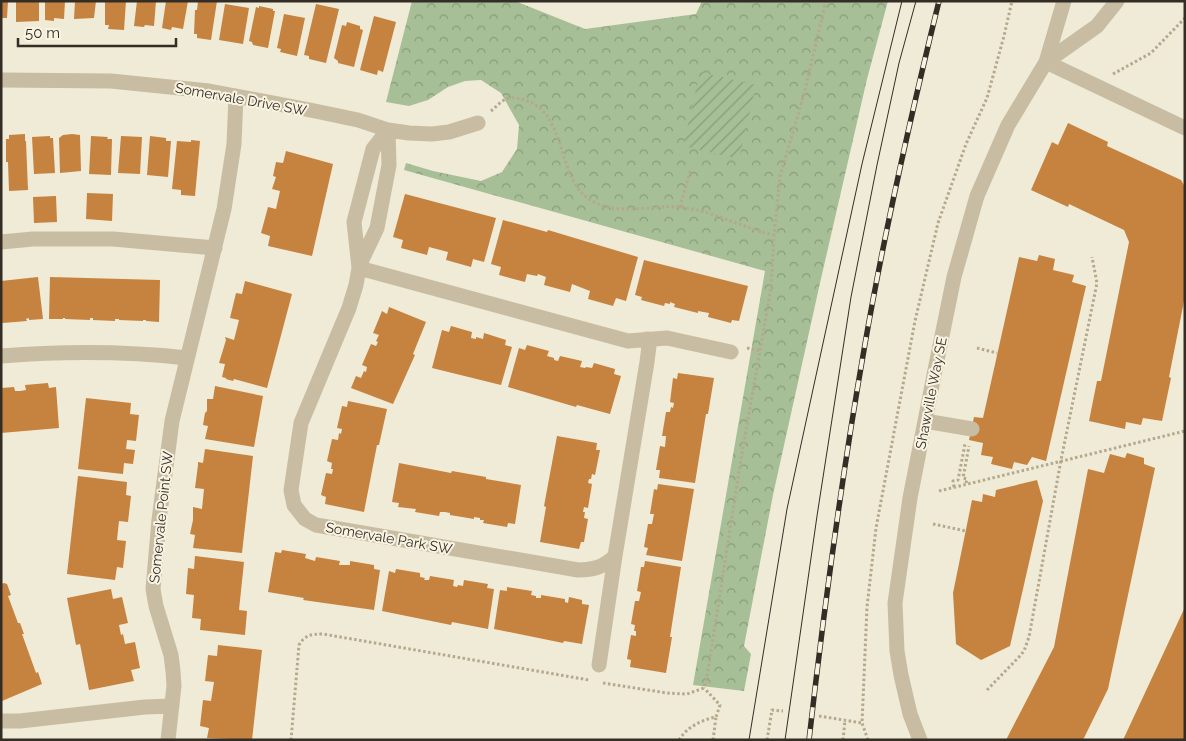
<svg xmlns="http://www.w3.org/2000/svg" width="1186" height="741" viewBox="0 0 1186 741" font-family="Raleway,sans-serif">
	<defs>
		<pattern id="park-crowns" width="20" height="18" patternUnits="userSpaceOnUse" patternTransform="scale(1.25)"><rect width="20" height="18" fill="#a7bf97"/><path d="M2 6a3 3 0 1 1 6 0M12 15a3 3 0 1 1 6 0" fill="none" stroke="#899c7b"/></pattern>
		<pattern id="garden-furrows" width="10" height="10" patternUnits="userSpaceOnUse" patternTransform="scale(1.25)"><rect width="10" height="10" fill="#a7bf97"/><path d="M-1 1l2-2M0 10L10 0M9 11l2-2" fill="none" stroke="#899c7b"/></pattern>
	</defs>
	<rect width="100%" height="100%" fill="#f0ebd6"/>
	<path fill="url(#park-crowns)" d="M412,1H515L585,29L696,14L702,1H888L867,79L820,283L773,495L744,646L751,654L744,691L693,685L765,271L404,170L406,163L433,171L481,181L502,172L517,149L519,125L501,93L481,80L465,81L448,87L428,100L409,106L386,102Z"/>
	<path fill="url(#garden-furrows)" d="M700,72L756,85L739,159L683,146Z"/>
	<path fill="#c6823f" d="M1,1H8L7,18H1Z
		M16,1H39V21L16,22Z
		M45,1H65L64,19L54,18V21L45,20Z
		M75,1H96L94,18L74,19Z
		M105,1H126L124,30L108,29L109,25H105Z
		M137,1H156L154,26L145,25L144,27L134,26Z
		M166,1H188L183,29L172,27L171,30L162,28Z
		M198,1H217L211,40L197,38V34H194L195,10H197Z
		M225,4L249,8L243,44L219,40Z
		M316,4L339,9L326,63L309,59V56L304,55Z
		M259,6L273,9V11H275L268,48L253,45L252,42L249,41L256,7L259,8Z
		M284,14L305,18L297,56L280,52L281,49L277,48Z
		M374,16L396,22L383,72L378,70L377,75L360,70Z
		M347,22L360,26V29L363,30L354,67L338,63V61L334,58L342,25L346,26Z
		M1068,123L1108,142L1107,146L1181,180L1185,187V296L1169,377L1171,378L1162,421L1143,418L1141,425L1126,422L1125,429L1089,421L1097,381H1101L1129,242L1124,230L1069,204L1068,207L1031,190L1052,142L1058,145Z
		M25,134V141H26L28,190L9,191L8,162H6V139H9V135Z
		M72,134L80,135L81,171L60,173L59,138L63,135Z
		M50,136V138H53L55,173L34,174L32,137Z
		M91,136L108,137L107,139H112L111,175L89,174Z
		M121,136L142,137L140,174L118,173Z
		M150,136L166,138V141H171L168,177L147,175Z
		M191,140L200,141L195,196L181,195V190L172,189L177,141L191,142Z
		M286,151L333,164L312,256L268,246L270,236L261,233L268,207L276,209L280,191L272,189L276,177L273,176L276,162L283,163Z
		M87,193L113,194L112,221L86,219Z
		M405,194L496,218L484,262L473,259L471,267L446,260L448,252L429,247L427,255L401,248L403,240L393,237Z
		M56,196L57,222L34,223L33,197Z
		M503,220L547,232L548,230L638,257L626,301L616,298L613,306L588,299L590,291L572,284L570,292L544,285L546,277L538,274L537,276L527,274L525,282L499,275L501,267L491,264Z
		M1039,255L1055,259L1053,270L1074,275L1072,282L1086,286L1046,461L1032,457L1027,465L1014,462L1012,469L991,464L993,457L981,455L983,443L969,440L974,417L983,418L1019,257L1037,261Z
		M644,260L748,286L739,321L732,320L731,323L708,317L709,313L698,311V313L674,307L675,304L670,302V304L665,303L664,306L641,300L642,297L635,295Z
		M38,277L43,319L29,320V318L26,319L27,321L3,323L1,322V281Z
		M50,277L160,280L159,322L146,321V320H143V321L119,320V319H115V321L93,320V318H90V320L65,319V318H63V319H49Z
		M245,281L292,294L267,388L234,379L233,381L226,379V378L222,377L225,364L219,363L226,340L225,337L234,340L239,320L230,318L236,293L242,294Z
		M389,307L426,322L413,354L415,355L393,404L351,388L356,376L361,378L364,371L366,372L367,367L362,365L371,344L376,346L378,342L376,341L379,335L373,333L382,311L387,314Z
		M451,326L472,332L471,338L476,339V337L483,339L484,333L506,340L505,345L512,347L501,385L432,368L442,330L449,332Z
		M527,345L549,351L547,356L554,358V360L558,361L560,356L582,361L580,367L585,368L586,367L592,368L594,363L615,369L614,374L621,376L610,414L577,405L576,407L508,387L519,348L525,350Z
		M678,373L714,378L708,414H706L695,483L659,478L660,470H656L660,446L665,447L666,436H662L666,412H670L671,407L673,408L674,403L670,402L673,378L677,379Z
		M48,383L49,388L56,387L59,428L1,433V388L14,387L15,391H20L26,390L25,385Z
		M215,386L263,396L254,447L205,439L208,426L203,425L205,413L207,411V399H213Z
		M86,398L131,403L130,414L139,415L136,441L127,440L126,449L135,450L133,464L124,463L123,474L78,469Z
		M348,401L387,409L379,445H377L364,512L325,504L326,497L321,495L326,473L332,474L333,469H331L332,463L327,461L332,439L338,440L339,433L341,434L342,429L337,428L342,406L347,407Z
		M557,436L597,443L596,450H600L595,475L592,474L591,479H589L588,483L592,484L588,508L584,507L583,512H585L584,518L588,519L584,542H581L579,549L540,542L546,507L544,506Z
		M205,449L253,456L242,553L193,548L195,535L190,534L193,520V507L202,509L204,489L195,488L198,465V462L203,463Z
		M1127,453L1144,458V464L1155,468L1108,689L1083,740H1006L1054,647L1088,469L1104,473L1110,454L1125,458Z
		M399,463L451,473L452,471L486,477V479L521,485L515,524L508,523L507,527L483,523L484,520H480V518L474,517V519L450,515V513L445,512H440L439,516L415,512L416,509L398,507L399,503L392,502Z
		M78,476L127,482L126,495L131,496L128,522L119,521L117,540L126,541L123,568L117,567L115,580L67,574Z
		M1037,480L1043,501L1010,646L981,660L956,644L953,593L972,500L982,502L983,494L995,497L996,490Z
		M658,484L694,489L682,561L646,555L648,548L644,547L648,524H652L654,514H650L654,489L657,490Z
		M282,550L306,554L305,558L315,561L316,557L340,561L339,565H350V561L374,565V569L380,570L374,610L303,600L304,598L268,592L275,552L281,553Z
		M195,556L244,562L239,610L247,611L245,635L200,630L201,619L192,618L194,595L186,594L188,568L194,569Z
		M645,561L681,567L670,637H672L666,673L630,667L631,660L627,659L631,635L636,636V631H634L635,625L631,624L635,601H639L641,592L637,591L641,567H644Z
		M396,569L420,573V577L425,578L424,580H429L430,576L454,580L453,586L457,587L458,585L463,586L464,580L488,584L487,588L494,589L488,629L452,622L451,625L382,611L389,571L395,573Z
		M4,583L7,584L11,595L8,596L18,623H20L24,634H22L36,673L38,672L42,684L2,701L1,584Z
		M507,587L532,591L531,595L536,596V598H541V595L565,599V602L568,603L569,597L582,600V604L589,605L582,644L564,641L563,643L494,629L500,590L507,591Z
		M111,589L113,599L122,597L128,623L119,625L121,635L123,634L125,644L135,642L140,668L131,670L134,681L89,690L80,644L76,645L67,598Z
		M1185,607V740H1123Z
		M218,645L262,650L252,740L207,738L209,728L200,726L203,700L211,701L214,682L205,681L208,655L217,656Z"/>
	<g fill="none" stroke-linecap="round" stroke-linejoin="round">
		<path stroke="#b4a88d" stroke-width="3" stroke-dasharray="2.5 2.5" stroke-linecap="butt" d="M1113,74L1151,53L1185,18
			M491,111C495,108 501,101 506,99C510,97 517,98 521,99C568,109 555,176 589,199C615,217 650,205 679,207C712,210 742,228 774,235
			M680,207L691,168
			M747,348L761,351
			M977,348L997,353
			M966,483L967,479L963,478L969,446
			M954,487L953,481L958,480L965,444
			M939,491L1185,431
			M933,524L966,531
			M603,683L667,693L687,694L704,688L707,677L741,459L771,288L774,235L780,176L804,94L826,1
			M987,690L1019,657L1024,651L1029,637L1061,460L1097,283L1092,257
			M819,716L862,723
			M291,740L299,645C305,635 311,634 323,634L589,680
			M679,740C687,727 701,720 716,717L720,705L704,688
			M713,740L716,717
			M767,740L772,710L783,711
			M843,740L845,720
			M868,740L862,723L867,607L876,528L915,321L938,223L966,144L987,98L1004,36L1012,1"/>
		<path stroke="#c8bda3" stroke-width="15" d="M1046,62L1185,128
			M1046,62L1097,26L1117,1
			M1,80L111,81L209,91L315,111L358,120L388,130L409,133L432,134L449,132L478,123
			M388,130L373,149L354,222L359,268L356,285L349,308L301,423L291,490L294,505L305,519L316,525L578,570C593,570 604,567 615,556
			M1,242L33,239H113L215,248
			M359,266L377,228L389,165L388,130
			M359,268L628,341L667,338L731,352
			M1,356C64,351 125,351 187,358
			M925,421L972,429
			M599,665L615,556L647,362L649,346L647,339
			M1,721H20L145,707L172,706
			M168,740L174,686L173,671L171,655L156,606L153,589L159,520L172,421L224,209L234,144L236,96
			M920,740L910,714L901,675L897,651L895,603L910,498L934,375L954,277L977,196L1008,125L1046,62L1064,1"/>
		<path stroke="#332d25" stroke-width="1" d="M749,740L787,509L862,164L902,1
			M785,740L817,516L851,297L877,165L899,63L916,1"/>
		<defs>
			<path id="rail" d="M809,740C824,608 842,475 865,344C885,229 911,115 939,1"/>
		</defs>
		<use href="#rail" stroke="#332d25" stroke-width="5.5"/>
		<use href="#rail" stroke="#f9f4e2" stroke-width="4" stroke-dasharray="11" stroke-linecap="butt"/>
	</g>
	<g text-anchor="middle" stroke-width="4" stroke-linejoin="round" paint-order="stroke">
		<g font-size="14" fill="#332d25" stroke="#f9f4e2">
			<text transform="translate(241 99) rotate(10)" y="5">Somervale Drive SW</text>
			<text transform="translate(931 393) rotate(-79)" y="5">Shawville Way SE</text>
			<text transform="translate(161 517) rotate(-84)" y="5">Somervale Point SW</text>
			<text transform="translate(389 538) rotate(10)" y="5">Somervale Park SW</text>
		</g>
	</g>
	<rect width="1186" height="741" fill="none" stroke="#332d25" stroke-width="5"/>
	<path d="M18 38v8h158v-8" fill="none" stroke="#332d25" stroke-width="2.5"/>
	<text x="25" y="38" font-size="15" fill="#332d25" stroke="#f9f4e2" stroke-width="4" paint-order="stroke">50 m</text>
</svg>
